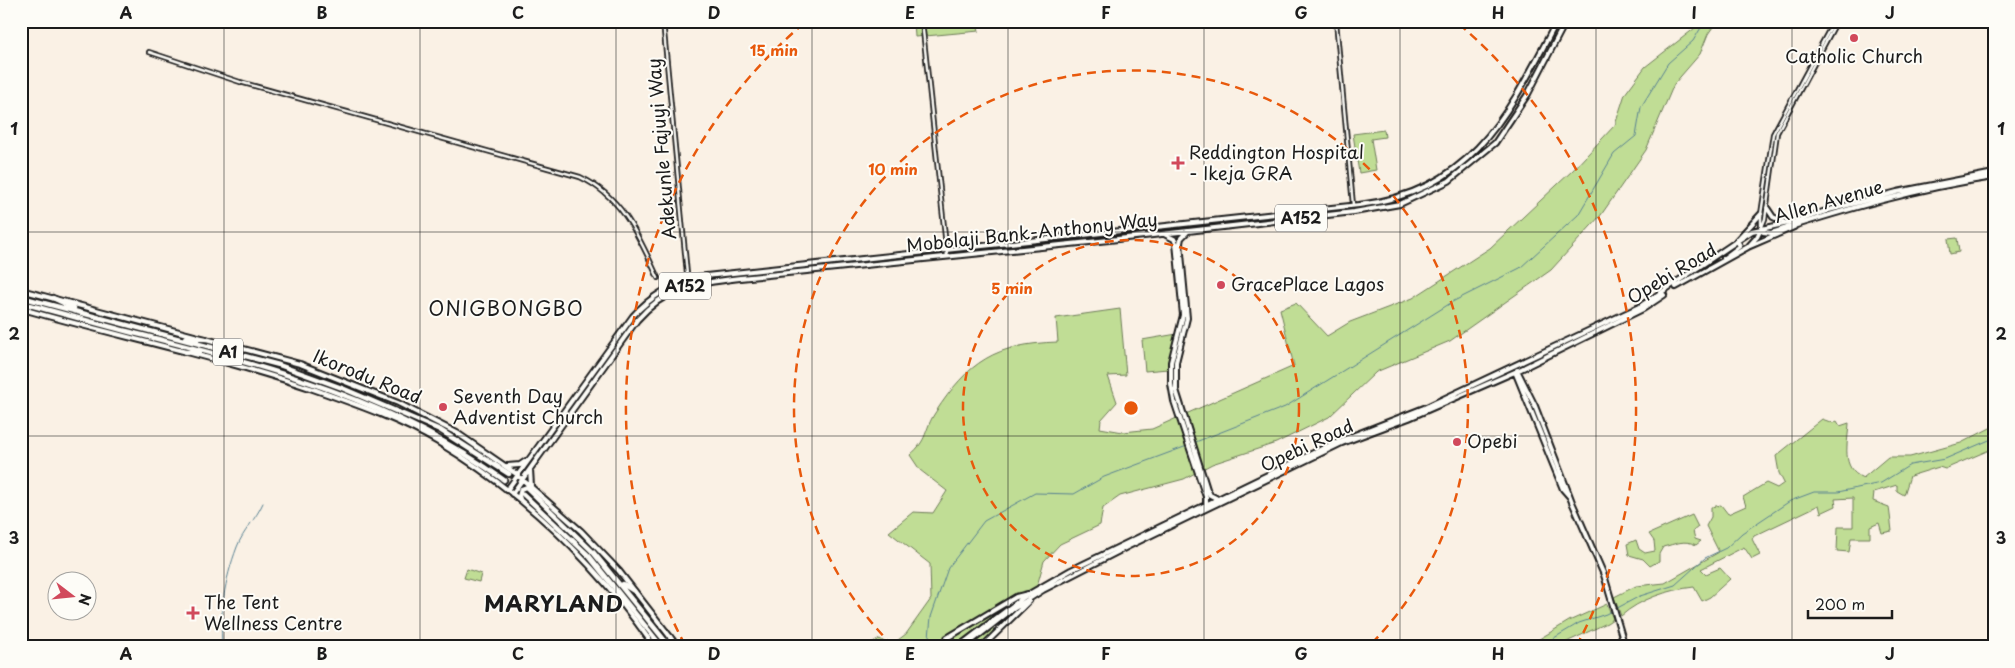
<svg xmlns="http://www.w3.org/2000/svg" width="2015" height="668" viewBox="0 0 2015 668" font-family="'Playpen Sans',sans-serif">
	<rect width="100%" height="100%" fill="#faf1e5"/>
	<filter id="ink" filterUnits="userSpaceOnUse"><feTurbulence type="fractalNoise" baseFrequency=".02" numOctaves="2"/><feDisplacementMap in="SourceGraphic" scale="10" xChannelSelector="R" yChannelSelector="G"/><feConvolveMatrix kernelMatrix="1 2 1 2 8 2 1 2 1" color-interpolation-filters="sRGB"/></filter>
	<g filter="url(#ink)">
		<path fill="#c0dd95" stroke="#6e7c58" d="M914,21H977L979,31L915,37Z
			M1696,21H1717L1708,34L1700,54L1674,84L1646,150L1601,215L1551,270L1450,341L1376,372L1329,417L1276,443L1212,464L1184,479L1120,496L1103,508L1100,525L1060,544L1044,561L1037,586L1014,599L994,620L992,647H865L880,639L890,646L906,634L931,599L930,564L889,532L913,512L933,513L947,491L920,470L910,455C928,440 924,430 935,413C969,361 995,344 1058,342L1056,318L1120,309L1126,375L1108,376L1117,402L1101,420L1100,428L1123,432L1152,429L1294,366L1280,309L1296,303L1327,336L1350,322L1413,298L1490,248L1573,170L1615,125L1625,94L1645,67L1695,28Z
			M1384,130L1385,137L1371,139L1376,170L1359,173L1353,134Z
			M1957,238L1959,252L1950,254L1948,239Z
			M1177,334L1168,369L1145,371L1142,340Z
			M1822,419L1833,423L1837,421L1840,426L1849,423C1848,444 1840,468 1863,478L1888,457H1910L1961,443L1994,426V448L1945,469L1939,467L1910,476L1904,495L1897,491V485L1874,492L1873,501L1889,507L1892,531L1882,533L1879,523L1870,527V538H1851L1849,552L1837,551L1838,527H1853V498L1835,499L1836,506L1821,513L1819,505L1754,536L1752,539L1760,555L1752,559L1744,547L1701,569L1706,574L1720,568L1730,579L1710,597L1702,601L1694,587C1668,590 1640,599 1621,616L1614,597L1636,586L1665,583L1719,552L1706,526L1711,517V507L1721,505L1728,514L1746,506L1743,497L1766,483L1777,488L1784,483L1779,473L1776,456Z
			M1692,515L1698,527L1693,531L1695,539L1701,541L1696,545C1685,539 1675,544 1663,547L1659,554V561L1650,566L1643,559L1629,555L1627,544L1636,540L1639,549L1645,553L1655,551L1654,541L1649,534Z
			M467,569L481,574L479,582L464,578Z
			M1607,604L1613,619L1607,623L1556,647H1526L1569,621Z"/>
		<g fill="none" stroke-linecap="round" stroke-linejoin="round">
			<path stroke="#588192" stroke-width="1" d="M1193,443L1285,407L1454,301L1520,268L1578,215L1614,154L1636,136L1641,107L1668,63L1693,41L1705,21
				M222,647C220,610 224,582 237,547C243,531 256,519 263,503
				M928,647L931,617L948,568L984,521L1035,493L1074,494L1104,477L1187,446
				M1539,647L1579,623L1606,614L1640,596L1675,585L1705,558L1726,548L1742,533L1790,501L1814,492H1838L1881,483L1910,465L1945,459L1994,438"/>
			<path stroke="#d9d1c7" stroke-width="4.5" stroke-dasharray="4.5 2" stroke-linecap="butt" d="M509,474L527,488
				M504,480L523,494"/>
			<defs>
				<path id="minor" d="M663,21L687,274L681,282
					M922,21L947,255
					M1336,21L1353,205
					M149,52L240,82L580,177C623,197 639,237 658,278
					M1761,229L1765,219L1777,133L1837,21
					M1761,229V214L1773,134L1834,21"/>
				<path id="major" d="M1767,208L1773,217L1788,224
					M1761,229L1763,232L1771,233C1844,210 1917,188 1994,177
					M1187,232L1181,238L1180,243L1187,318L1176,362V390L1207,489L1210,495L1216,498
					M1166,235L1174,239L1176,243L1183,315L1171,362V384L1174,401L1206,497V504
					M1750,246L1794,227
					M1724,258L1740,246L1737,240L1761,214
					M1676,287L1748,247L1757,237L1761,229
					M21,290L300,364L398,403L457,433L515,473L581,531L619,571L678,647
					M26,310C121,337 219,357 313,389C355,404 399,419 438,442C523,493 594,561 651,642
					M1517,370L1535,406L1572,502L1604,575L1625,647
					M1516,374L1563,489L1570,497
					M507,466L520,465L526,461
					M530,469L531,486
					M507,490L633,316C651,296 671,285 697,277L1359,205C1474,191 1509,112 1557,21
					M512,494L637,320C668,285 696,284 740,278L1109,240L1354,212L1400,204L1449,181L1495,143L1528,94L1566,21
					M520,499L519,496L521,489L529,486
					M943,647L947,638L1016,597L1028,594
					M958,647L1024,597L1071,570L1334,443L1424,408L1641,306L1752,231L1793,222L1829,210L1897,192L1994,173
					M964,647L1010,611L1043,590L1129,546L1342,443L1409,418L1517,371L1643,309L1664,295
					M982,647L1029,601"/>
				<path id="highway" d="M21,297L279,365L342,388L440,430L509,474
					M53,298L74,308
					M21,303C62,313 101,325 142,335C272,368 393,400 504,480
					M21,308L27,311
					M185,338L206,339
					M186,352H200
					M527,488L593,552L670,647
					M523,494L589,556L662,647
					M623,584L634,591
					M621,596L624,605
					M670,637L674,647
					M649,640L658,647"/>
			</defs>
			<use href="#minor" stroke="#1c1c1c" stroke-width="6"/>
			<use href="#major" stroke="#1c1c1c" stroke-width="8"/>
			<use href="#highway" stroke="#1c1c1c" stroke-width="8"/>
			<use href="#minor" stroke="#fdfcf7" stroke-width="2.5"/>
			<use href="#major" stroke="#fdfcf7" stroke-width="4"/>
			<use href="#highway" stroke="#fdfcf7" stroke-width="4.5"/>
		</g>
	</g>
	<path fill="none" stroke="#1c1c1c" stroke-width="1" stroke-opacity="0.55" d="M224,21V647M420,21V647M616,21V647M812,21V647M1008,21V647M1204,21V647M1400,21V647M1596,21V647M1792,21V647M21,232H1994M21,436H1994"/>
	<g fill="none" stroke="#e8590c" stroke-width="2.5" stroke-dasharray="9 6">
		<circle cx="1131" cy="408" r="168"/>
		<path d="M893 646A337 337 0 1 1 1369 646"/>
		<path d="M685 645A505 505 0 0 1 803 24M1459 24A505 505 0 0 1 1577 645"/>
	</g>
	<g fill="#d1495b" stroke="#fdfcf7" stroke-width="2">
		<circle cx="1854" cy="38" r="5"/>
		<path d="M1175.5 155.5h5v5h5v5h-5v5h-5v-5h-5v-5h5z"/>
		<circle cx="1221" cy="285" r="5"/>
		<circle cx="443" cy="407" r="5"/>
		<circle cx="1457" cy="442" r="5"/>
		<path d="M190.5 605.5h5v5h5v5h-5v5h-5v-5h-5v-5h5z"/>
	</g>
	<g text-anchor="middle" stroke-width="4" stroke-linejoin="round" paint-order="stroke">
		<g fill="#fdfcf7" stroke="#605f5e" stroke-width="1">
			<rect x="1275" y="204.5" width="52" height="27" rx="4"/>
			<rect x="659" y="272.5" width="52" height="27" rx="4"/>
			<rect x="213" y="338.5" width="30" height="27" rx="4"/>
		</g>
		<g font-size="16" font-weight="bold" fill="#1c1c1c">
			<text x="1301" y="224">A152</text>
			<text x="685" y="292">A152</text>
			<text x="228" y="358">A1</text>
		</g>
		<g font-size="18" fill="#1c1c1c" stroke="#fdfcf7" text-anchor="start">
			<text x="1854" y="63" text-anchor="middle">Catholic Church</text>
			<text x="1189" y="159">Reddington Hospital<tspan x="1189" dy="21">- Ikeja GRA</tspan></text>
			<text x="1231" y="291">GracePlace Lagos</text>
			<text x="453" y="403">Seventh Day<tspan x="453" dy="21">Adventist Church</tspan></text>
			<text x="1467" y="448">Opebi</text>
			<text x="204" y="609">The Tent<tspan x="204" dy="21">Wellness Centre</tspan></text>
		</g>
		<g font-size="18" fill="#1c1c1c" stroke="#fdfcf7">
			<text transform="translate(662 149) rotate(-95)" y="6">Adekunle Fajuyi Way</text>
			<text transform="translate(1829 202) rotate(-16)" y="6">Allen Avenue</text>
			<text transform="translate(1032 233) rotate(-6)" y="6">Mobolaji Bank-Anthony Way</text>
			<text transform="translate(1672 274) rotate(-31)" y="6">Opebi Road</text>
			<text transform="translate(367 377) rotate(22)" y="6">Ikorodu Road</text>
			<text transform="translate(1307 446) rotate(-25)" y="6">Opebi Road</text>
		</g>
		<g font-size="20" letter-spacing="1" fill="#1c1c1c" stroke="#fdfcf7">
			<text x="506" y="316">ONIGBONGBO</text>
		</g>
		<g font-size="22" font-weight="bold" letter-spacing="1" fill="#1c1c1c" stroke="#fdfcf7">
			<text x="554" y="612">MARYLAND</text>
		</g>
	</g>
	<circle cx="1131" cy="408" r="8" fill="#e8590c" stroke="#fdfcf7" stroke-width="2.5"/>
	<g font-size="15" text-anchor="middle" font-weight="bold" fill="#e8590c" stroke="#fdfcf7" stroke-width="4" stroke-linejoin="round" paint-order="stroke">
		<text x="774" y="56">15 min</text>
		<text x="893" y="175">10 min</text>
		<text x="1012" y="294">5 min</text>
	</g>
	<rect width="2015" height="668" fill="none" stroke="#fdfcf7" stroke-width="55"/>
	<g transform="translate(72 596) rotate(106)"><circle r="24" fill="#fdfcf7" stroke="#a3a29f"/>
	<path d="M0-4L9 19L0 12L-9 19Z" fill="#d1495b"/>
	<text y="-8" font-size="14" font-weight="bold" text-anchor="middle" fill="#1c1c1c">N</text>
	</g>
	<path d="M1808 610v8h84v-8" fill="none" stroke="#1c1c1c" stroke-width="2.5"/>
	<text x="1815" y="610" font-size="15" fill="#1c1c1c" stroke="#fdfcf7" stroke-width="4" paint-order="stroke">200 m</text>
	<rect x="28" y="28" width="1960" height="612" fill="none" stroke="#1c1c1c" stroke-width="2"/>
	<g font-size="16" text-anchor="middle" font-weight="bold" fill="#1c1c1c">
		<text x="126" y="19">A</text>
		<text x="322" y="19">B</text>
		<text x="518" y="19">C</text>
		<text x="714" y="19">D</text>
		<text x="910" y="19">E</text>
		<text x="1106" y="19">F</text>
		<text x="1301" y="19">G</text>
		<text x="1498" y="19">H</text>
		<text x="1694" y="19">I</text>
		<text x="1890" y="19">J</text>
		<text x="14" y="135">1</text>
		<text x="2001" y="135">1</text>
		<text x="14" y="340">2</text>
		<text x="2001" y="340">2</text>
		<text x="14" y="544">3</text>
		<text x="2001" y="544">3</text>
		<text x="126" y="660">A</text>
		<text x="322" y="660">B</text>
		<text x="518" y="660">C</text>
		<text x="714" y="660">D</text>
		<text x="910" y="660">E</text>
		<text x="1106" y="660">F</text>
		<text x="1301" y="660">G</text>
		<text x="1498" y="660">H</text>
		<text x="1694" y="660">I</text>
		<text x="1890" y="660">J</text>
	</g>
</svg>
